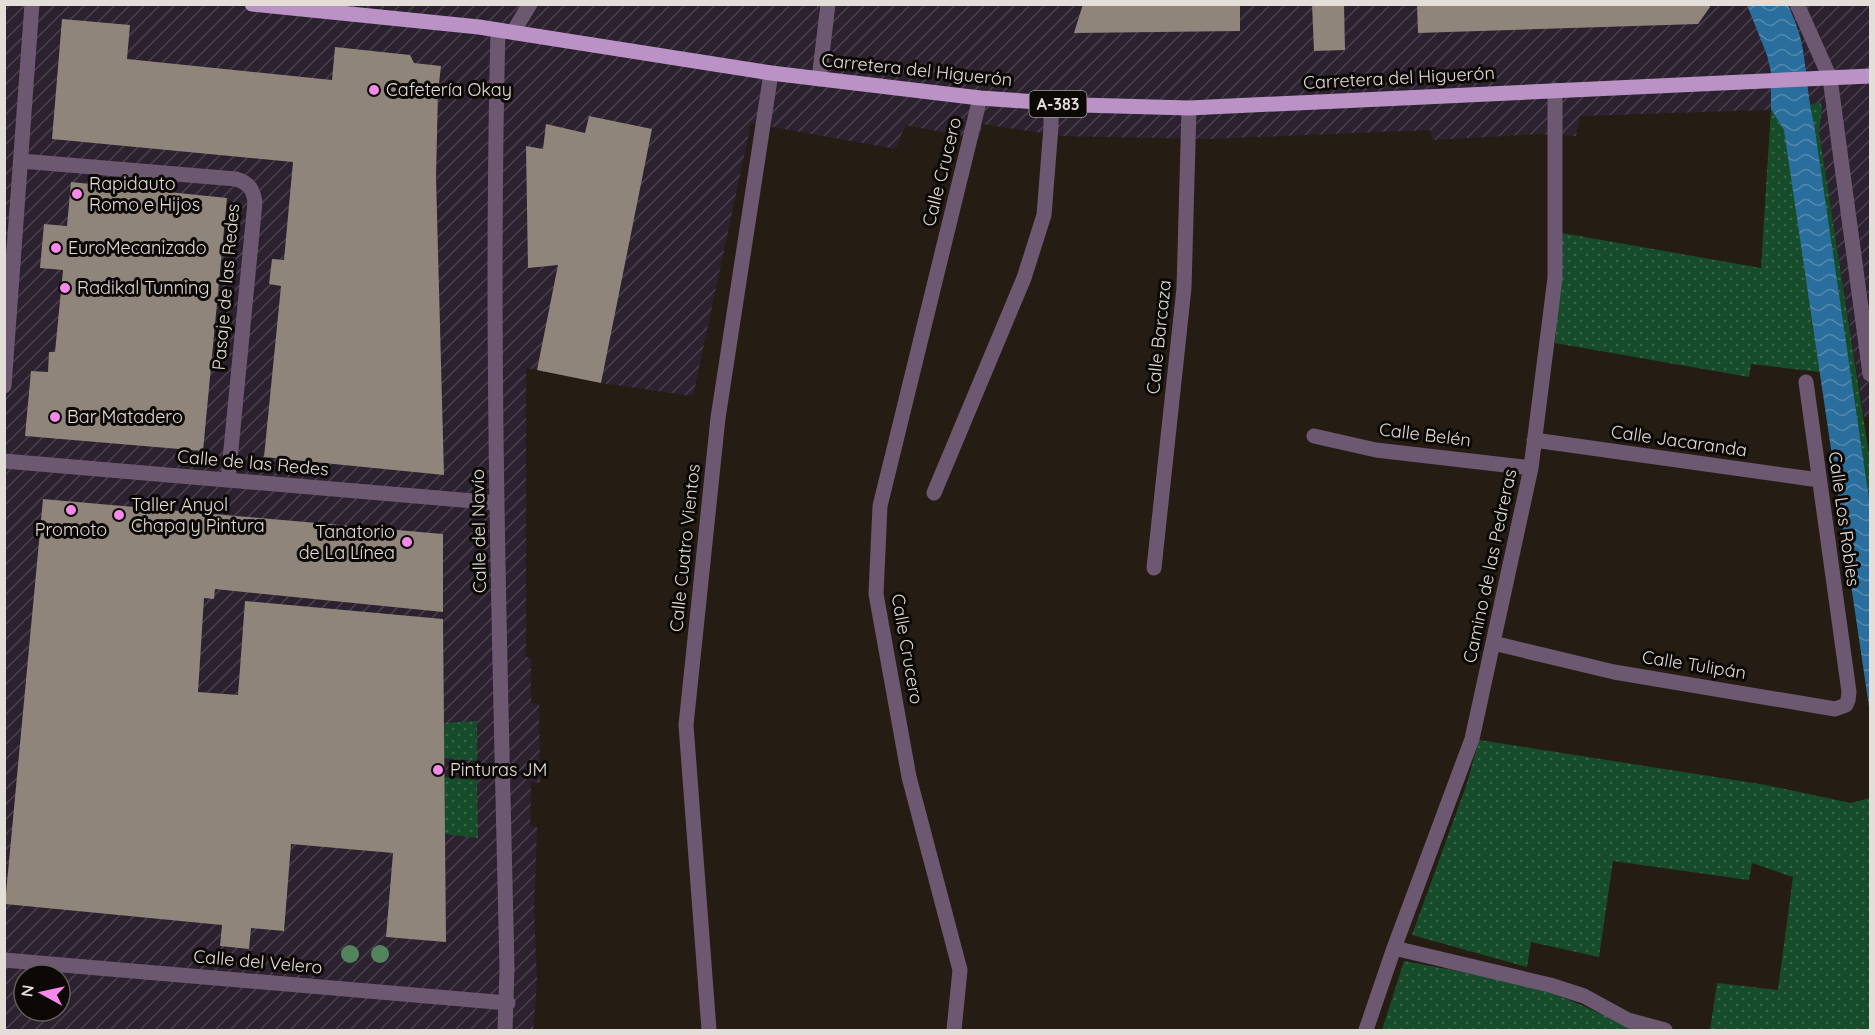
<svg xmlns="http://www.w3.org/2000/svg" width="1875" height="1035" viewBox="0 0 1875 1035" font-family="Quicksand,sans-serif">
	<defs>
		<pattern id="industrial-furrows" width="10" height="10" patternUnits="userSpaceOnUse" patternTransform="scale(1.5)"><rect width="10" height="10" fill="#2c212f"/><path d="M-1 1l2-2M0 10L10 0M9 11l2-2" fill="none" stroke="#4a414c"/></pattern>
		<pattern id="grass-dots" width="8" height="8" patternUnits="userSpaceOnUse" patternTransform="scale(1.5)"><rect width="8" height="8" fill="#174c2b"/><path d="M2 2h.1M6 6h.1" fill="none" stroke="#396549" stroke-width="1.8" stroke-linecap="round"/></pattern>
		<pattern id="water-waves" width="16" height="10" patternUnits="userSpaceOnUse" patternTransform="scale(1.5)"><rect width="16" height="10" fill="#2a6e9d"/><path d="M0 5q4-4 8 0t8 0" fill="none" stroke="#5389ae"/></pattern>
	</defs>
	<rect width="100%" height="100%" fill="#251d14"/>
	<path fill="url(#industrial-furrows)" fill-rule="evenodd" d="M5,5H1870V416L1864,417L1819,131L1822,108L1580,116L1576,136L1538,134L1432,140L1430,130L1207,139L1061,136L983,124L978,139L905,125L896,149L751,123L693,396L601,383L526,368V657L531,658V703L539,704L540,783L531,782L530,825L537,827L534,911L537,981L533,1030H5ZM24,975H60V1011H24Z"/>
	<path fill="url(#grass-dots)" d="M1820,102L1822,108L1819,131L1870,461V713L1820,372L1751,364L1749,377L1555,343L1562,233L1761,268L1771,109L1800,108Z
		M477,721V761L444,758V723Z
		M1479,740L1766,785L1851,803L1870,798V1030H1710L1717,983L1778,990L1793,877L1752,863L1749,880L1613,861L1599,957L1531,942L1527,967L1412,935L1467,783Z
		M444,777L477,780L478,838L444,834Z
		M1404,961C1450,970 1499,977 1544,991C1578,1001 1609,1020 1643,1030H1382Z"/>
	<path fill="url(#water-waves)" d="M1747,5H1788C1793,16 1798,28 1801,40C1807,68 1807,96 1814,124L1870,506V713L1784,130L1771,109V72L1767,55Z"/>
	<path fill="#8f857b" d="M1083,4H1240V31L1074,33Z
		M1312,4H1344L1345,50L1314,51Z
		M1417,4H1709L1710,7L1698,24L1418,33Z
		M62,19L130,25L127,59L332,80L335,47L410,55L414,63L441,66L438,92L436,177L444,475L264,457L281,286L269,284L272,259L284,260L293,162L52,139Z
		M589,116L652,129L601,383L537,370L558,265L528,268L526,146L543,149L546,124L585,133Z
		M71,182L227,198L203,451L25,436L31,371L48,372L49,352H55L63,270L40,268L44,224L67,226Z
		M43,499L443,534V612L215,589L214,599L204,598L198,692L238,695L245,601L443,619L446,942L386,937L393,853L291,844L284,931L251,928L249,949L220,946L222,925L5,904Z"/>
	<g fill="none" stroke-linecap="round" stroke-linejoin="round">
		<path stroke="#6c5971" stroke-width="15" d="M1797,4L1830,78L1870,374
			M498,30C490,343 500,656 507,969L505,1030
			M513,32L530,4
			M819,79L828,4
			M21,161L236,179C249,183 253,189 255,202L228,480
			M4,386L32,4
			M1314,436L1376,450L1531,468
			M1534,440L1819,480
			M4,461L497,503
			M934,493L1024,278L1044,215L1051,127V103
			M1154,568L1184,288L1189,108
			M1493,643L1614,672L1835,709L1846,705L1848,700L1849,692L1806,382
			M1394,948L1550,985L1584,996L1628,1020L1665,1030
			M4,960L508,1003
			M709,1030L686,725L718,418L771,73
			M954,1030L960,970L909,777L876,594L880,506L980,98
			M1366,1030L1394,948L1472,739L1531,468L1555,278V90"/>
		<path stroke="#ba92c5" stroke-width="15" d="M252,4L479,27L771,73L980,98L1081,105L1189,108L1870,76"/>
	</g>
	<g fill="#53845d">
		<circle cx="350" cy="954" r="9"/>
		<circle cx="380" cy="954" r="9"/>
	</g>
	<g fill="#f788ec" stroke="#0b0805" stroke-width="2">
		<circle cx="374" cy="90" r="6"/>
		<circle cx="77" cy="194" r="6"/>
		<circle cx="56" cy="248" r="6"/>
		<circle cx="65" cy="288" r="6"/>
		<circle cx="55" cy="417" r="6"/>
		<circle cx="71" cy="510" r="6"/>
		<circle cx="119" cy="515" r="6"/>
		<circle cx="407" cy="542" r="6"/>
		<circle cx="438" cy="770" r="6"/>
	</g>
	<g text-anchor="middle" stroke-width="6" stroke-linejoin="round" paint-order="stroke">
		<rect fill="#0b0805" stroke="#a29e99" stroke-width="1.5" x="1029.5" y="91" width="57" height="26" rx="4.5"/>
		<g font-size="16" font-weight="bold" fill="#e3ded8">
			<text x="1058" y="110">A-383</text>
		</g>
		<g font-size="18" fill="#e3ded8" stroke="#0b0805">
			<text transform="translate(917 70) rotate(6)" y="6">Carretera del Higuerón</text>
			<text transform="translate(1399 78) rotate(-3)" y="6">Carretera del Higuerón</text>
			<text transform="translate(942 172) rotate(-76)" y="6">Calle Crucero</text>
			<text transform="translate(226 287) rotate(-85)" y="6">Pasaje de las Redes</text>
			<text transform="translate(1159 337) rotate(-84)" y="6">Calle Barcaza</text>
			<text transform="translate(1425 435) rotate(7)" y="6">Calle Belén</text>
			<text transform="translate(1679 441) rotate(8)" y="6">Calle Jacaranda</text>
			<text transform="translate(253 463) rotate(5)" y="6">Calle de las Redes</text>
			<text transform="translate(1844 519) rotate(82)" y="6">Calle Los Robles</text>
			<text transform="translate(479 531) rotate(-91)" y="6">Calle del Navío</text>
			<text transform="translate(685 548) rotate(-84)" y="6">Calle Cuatro Vientos</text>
			<text transform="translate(1490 566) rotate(-78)" y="6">Camino de las Pedreras</text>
			<text transform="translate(907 649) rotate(80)" y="6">Calle Crucero</text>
			<text transform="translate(1694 665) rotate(9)" y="6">Calle Tulipán</text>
			<text transform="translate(258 962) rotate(5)" y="6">Calle del Velero</text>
		</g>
		<g font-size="18" fill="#e3ded8" stroke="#0b0805" text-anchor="start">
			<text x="386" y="96">Cafetería Okay</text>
			<text x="89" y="190">Rapidauto<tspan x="89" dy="21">Romo e Hijos</tspan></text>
			<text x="68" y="254">EuroMecanizado</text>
			<text x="77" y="294">Radikal Tunning</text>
			<text x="67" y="423">Bar Matadero</text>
			<text x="131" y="511">Taller Anyol<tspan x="131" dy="21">Chapa y Pintura</tspan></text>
			<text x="71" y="536" text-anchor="middle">Promoto</text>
			<text x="395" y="538" text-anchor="end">Tanatorio<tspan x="395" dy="21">de La Línea</tspan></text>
			<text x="450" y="776">Pinturas JM</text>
		</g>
	</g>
	<rect width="1875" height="1035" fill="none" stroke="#e3ded8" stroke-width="12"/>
	<g transform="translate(42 993) rotate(278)"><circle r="28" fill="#0b0805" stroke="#615e59" stroke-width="1.5"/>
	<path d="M0-4.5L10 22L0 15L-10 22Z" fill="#f788ec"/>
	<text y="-9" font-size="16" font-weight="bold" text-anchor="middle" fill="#e3ded8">N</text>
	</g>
</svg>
